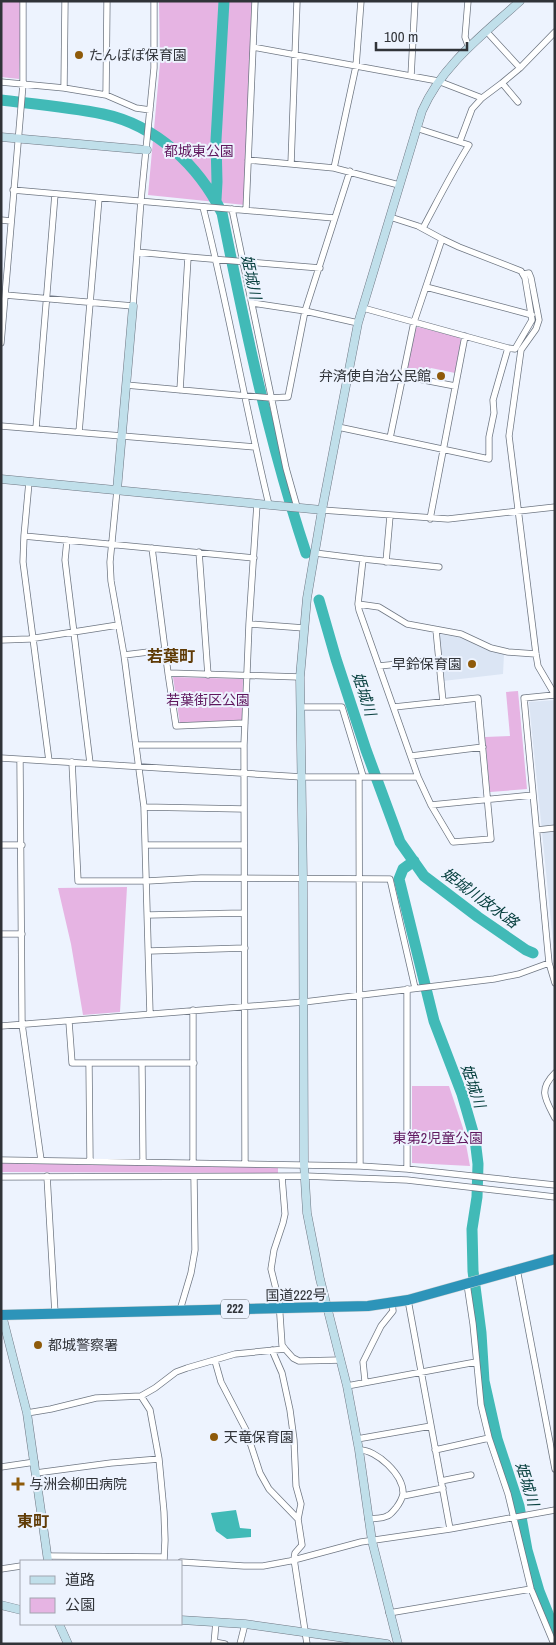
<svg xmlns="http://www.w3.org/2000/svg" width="556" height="1645" viewBox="0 0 556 1645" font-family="'Archivo Narrow','Noto Sans JP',sans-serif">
	<rect width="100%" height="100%" fill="#edf3fe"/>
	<path fill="#dbe5f4" d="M438,634L460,637L487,650L504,654L503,674L443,681Z
		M555,700V946L553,942L529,702Z"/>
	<path fill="#e6b4e3" d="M1,1H22L19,79L1,77Z
		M159,1H252L245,205L148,195L160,63Z
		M418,327L459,337L461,340L455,373L431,368L428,379L408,374L406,371L415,328Z
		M173,677L243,679L242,720L180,724Z
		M518,691L527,789L490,792L485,737L510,736L506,692Z
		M127,887L120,1012L83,1015L71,944L58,888Z
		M412,1086H449L463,1128L470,1166L412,1163Z
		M1,1163L278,1167V1173L1,1172Z"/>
	<path fill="#41bab7" d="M236,1510L240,1528L251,1529V1537L227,1539L216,1531L211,1513Z"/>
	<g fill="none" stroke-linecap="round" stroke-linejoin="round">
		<path stroke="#41bab7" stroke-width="11" d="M1,100C35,104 70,107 103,114C156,125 199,166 222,213C245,328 269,442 306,553
			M216,200L217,182L216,140L224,1
			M319,600L336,659L366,750L400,842L424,876L478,917L526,950L533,953
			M414,861L403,869L399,879L434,1021L462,1094L475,1139L478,1164L477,1197L472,1229L473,1271L481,1333L484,1381L497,1439L519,1506L527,1550L539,1591L555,1631"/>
		<defs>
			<path id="street" d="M468,1L465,37L469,48
				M487,32L520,68
				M253,47L438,81L482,98
				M411,76L415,1
				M1,82L64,88L106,95L136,108L150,110
				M64,88L65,1
				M106,95L107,1
				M518,102L502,83L520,68L555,32
				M416,128L469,145C452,172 438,200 423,228
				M460,141L472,109L482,98L502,83
				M248,160L334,168L399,185
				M291,164L297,1
				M334,168L356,66L361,1
				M13,190L334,218
				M203,207C228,305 245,406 269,505
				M232,209L286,468L297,507
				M246,210L255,1
				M390,217L418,226L442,239L414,322L390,438
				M1,220L11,221
				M137,252L188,257L320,268
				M524,274L529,273L531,278L539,320L536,329L521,350L509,436L536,654L538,666L555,695
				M426,287L532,315
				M5,295L133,306L141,200L154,68V1
				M252,303L305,311L358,323
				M363,308L508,348
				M1,343L23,84V1
				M403,376L455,386
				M126,385L271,398L288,397L305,311L350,171
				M180,390L188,257
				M1,426L255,447
				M338,427L489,459V437L494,413L493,400L508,348L515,349L532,320L525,278L521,271L459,247L442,239
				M36,428L55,194
				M79,432L99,198
				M29,482L24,536L23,562L49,761
				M117,490L110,562L111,581L124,655L144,807L150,1014
				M322,510L448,519L555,507
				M430,519L465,336
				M24,536L254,558
				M67,540L65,560L90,763
				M152,548L168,673L300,677
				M199,552L208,675
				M315,553L363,559L358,604L359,610L418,777L431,805L453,842L491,839L478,698L394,707
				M363,559L439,567
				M386,562L390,516
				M358,604L379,607L407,624L461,634L491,648L508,652L536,654
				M249,624L304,628
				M436,630L443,702
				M1,640L29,639L118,625
				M124,655L165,650
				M379,666L438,660
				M168,673L176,726L245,723
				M554,695L524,698L549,963L555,983
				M300,707H342L363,776
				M136,745H244
				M411,756L483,747
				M1,758L302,777H418
				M20,760L22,1024L41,1160
				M72,762L78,881H147L201,878L390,879L415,988
				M359,777L360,1166
				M431,805L533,795
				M144,807L244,809
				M537,830L555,828
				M1,845H22
				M146,845H244
				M148,915L244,913
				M1,934H22
				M149,951L245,948
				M407,989V1169
				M69,1022L72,1063H89L90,1160
				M1,1026L304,1002L494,979L519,974L549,963
				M89,1063H194
				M142,1063L143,1161
				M555,1073C538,1090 545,1099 555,1118
				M1,1160L360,1166L407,1169L555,1185
				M193,1162V1010
				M245,1163L244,745L249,624L257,504
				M47,1176L55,1313
				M1,1177L305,1176L407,1180L555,1197
				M517,1269L555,1469
				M467,1284L473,1324L481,1405L489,1438L508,1494L531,1589L554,1644
				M408,1300L450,1529
				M180,1310L191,1273L195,1250L194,1177
				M285,1349L293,1358L299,1361L341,1360
				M272,1350L282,1373L290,1410L294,1440L296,1486L301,1504L298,1519L302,1545L295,1553L294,1559L307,1644
				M215,1361L221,1382L246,1430L260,1473L269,1489L298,1519
				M365,1381L363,1362L381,1326L393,1311L392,1303
				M347,1386L476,1362
				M141,1396L150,1410L159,1459L164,1512L165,1540L164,1561
				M27,1413L51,1409L96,1398L141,1396L155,1388L176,1372L187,1368L235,1354L285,1349L282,1345L279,1301L271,1269L274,1250L283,1223L285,1214L282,1177
				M357,1439L431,1426
				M359,1450C376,1449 404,1475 403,1494C402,1499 399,1504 396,1508C393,1511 391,1515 387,1516C382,1519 374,1518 368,1519
				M435,1450L489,1438
				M1,1467L35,1462
				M36,1473L111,1463L159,1459
				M441,1481L471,1475
				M403,1496L443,1488
				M47,1556L163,1557
				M181,1562L244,1566H263L290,1561L361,1542L450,1529L555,1510
				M1,1569L21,1566
				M389,1613L531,1589
				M214,1642L225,1644
				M214,1644L216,1622
				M240,1644L245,1624"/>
			<path id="secondary" d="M1,137L147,150
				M1,479L322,510
				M117,490L133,306
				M2,1315L27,1413L48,1561
				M1,1605L21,1610
				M181,1620L245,1624L387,1644
				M59,1624L68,1644
				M398,1644L372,1541L359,1450L347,1386L320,1279L307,1213L304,1164L303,879L300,677L307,598L322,510L358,323L422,111C442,65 484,34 520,1"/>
			<path id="highway" d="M1,1315L368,1306L408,1300L555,1259"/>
		</defs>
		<use href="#street" stroke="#6f7783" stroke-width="7"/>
		<use href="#secondary" stroke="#6f7783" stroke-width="9"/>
		<use href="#highway" stroke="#d1d2d3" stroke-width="11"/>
		<use href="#street" stroke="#fff" stroke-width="5.5"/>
		<use href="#secondary" stroke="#c0dfea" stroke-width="8"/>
		<use href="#highway" stroke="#2d94b9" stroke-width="10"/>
	</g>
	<g fill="#8e5a0a" stroke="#edf3fe" stroke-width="2">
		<circle cx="79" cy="55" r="5"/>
		<circle cx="441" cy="376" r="5"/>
		<circle cx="472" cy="664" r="5"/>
		<circle cx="38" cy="1345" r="5"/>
		<circle cx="214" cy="1437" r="5"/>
		<path d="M15.5 1476.5h5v5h5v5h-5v5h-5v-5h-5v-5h5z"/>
	</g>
	<g text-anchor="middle" stroke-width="4" stroke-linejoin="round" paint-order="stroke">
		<rect fill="#edf3fe" stroke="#696d73" stroke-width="1" x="221" y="1299.5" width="28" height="19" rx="4"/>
		<g font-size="12" font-weight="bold" fill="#303338">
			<text x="235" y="1313">222</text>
		</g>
		<g font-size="14" fill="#303338" stroke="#edf3fe" text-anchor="start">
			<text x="89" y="60">たんぽぽ保育園</text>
			<text x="431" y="381" text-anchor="end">弁済使自治公民館</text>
			<text x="462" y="669" text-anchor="end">早鈴保育園</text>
			<text x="48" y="1350">都城警察署</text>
			<text x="224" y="1442">天竜保育園</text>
			<text x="29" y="1489">与洲会柳田病院</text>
		</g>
		<g font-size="14" fill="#5f175e" stroke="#edf3fe">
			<text x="199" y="156">都城東公園</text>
			<text x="208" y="705">若葉街区公園</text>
			<text x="438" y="1143">東第2児童公園</text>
		</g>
		<g font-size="14" fill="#303338" stroke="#edf3fe">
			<text transform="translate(296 1295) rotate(-1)" y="5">国道222号</text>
		</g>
		<g font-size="15" font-style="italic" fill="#094140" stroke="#edf3fe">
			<text transform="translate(251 277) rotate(78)" y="5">姫城川</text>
			<text transform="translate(364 694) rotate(72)" y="5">姫城川</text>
			<text transform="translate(480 898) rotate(36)" y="5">姫城川放水路</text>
			<text transform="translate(473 1086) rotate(71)" y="5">姫城川</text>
			<text transform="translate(527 1484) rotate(73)" y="5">姫城川</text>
		</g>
		<g font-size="16" font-weight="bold" fill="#5f3b06" stroke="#edf3fe">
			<text x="171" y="662">若葉町</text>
			<text x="33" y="1527">東町</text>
		</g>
	</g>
	<rect width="556" height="1645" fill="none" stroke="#303338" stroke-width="5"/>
	<rect x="20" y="1560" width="162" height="65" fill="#edf3fe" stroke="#a1a6af"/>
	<rect x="30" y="1576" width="25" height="8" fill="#c0dfea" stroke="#a1a6af"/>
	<text x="65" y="1585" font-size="15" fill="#303338">道路</text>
	<rect x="30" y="1598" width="25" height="15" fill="#e6b4e3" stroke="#a1a6af"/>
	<text x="65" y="1610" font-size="15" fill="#303338">公園</text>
	<path d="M376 42v8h91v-8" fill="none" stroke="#303338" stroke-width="2.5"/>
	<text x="384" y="42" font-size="15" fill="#303338" stroke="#edf3fe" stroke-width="4" paint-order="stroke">100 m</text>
</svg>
